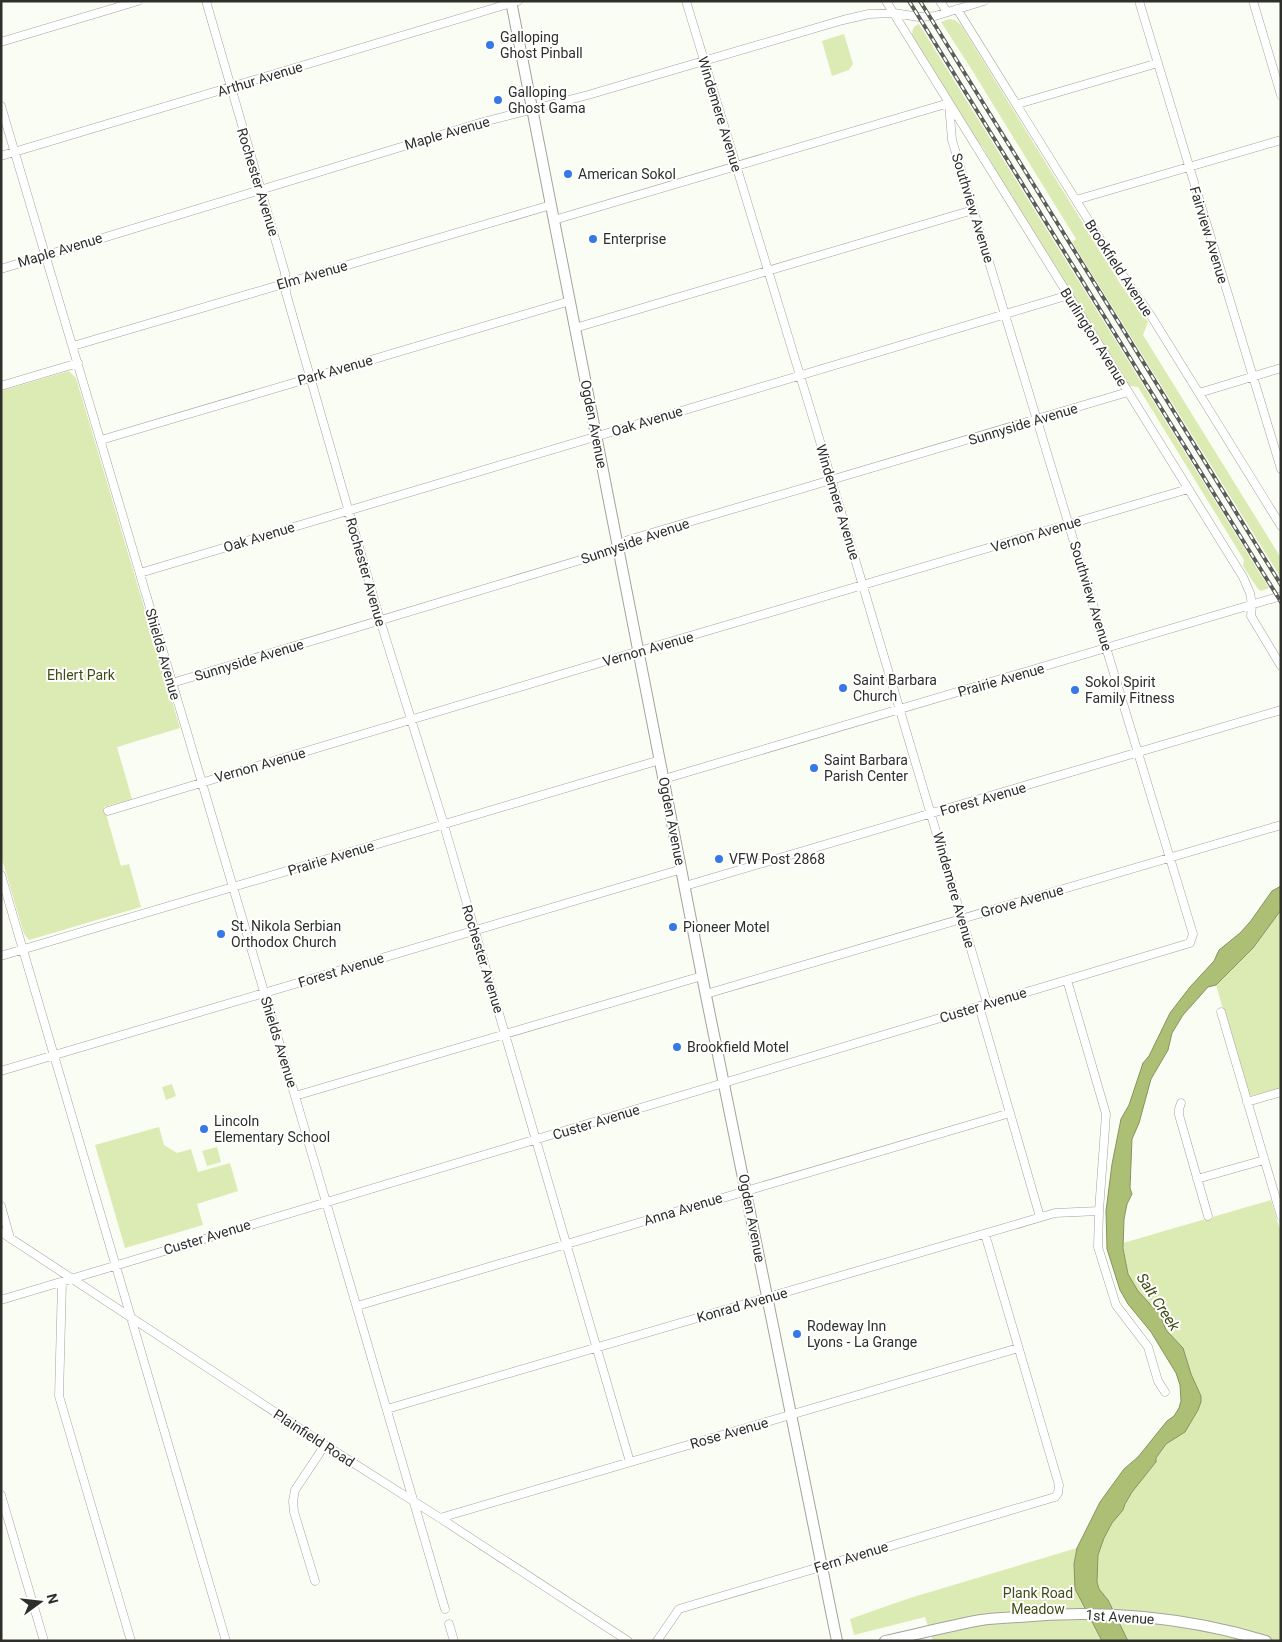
<svg xmlns="http://www.w3.org/2000/svg" width="1282" height="1642" viewBox="0 0 1282 1642" font-family="Roboto,sans-serif">
	<rect width="100%" height="100%" fill="#fafdf4"/>
	<path fill="#dcebb3" d="M949,19L955,20L961,25L1121,285L1148,322L1143,335L1281,558V578L1072,242L1076,239L970,67L941,22Z
		M919,24L1269,588L1261,591L1258,589L1243,566L1244,560L1138,387L1131,386V388H1130L1013,199V196L1010,195L982,146L979,144L912,36C912,30 913,26 919,24Z
		M844,34L853,64L849,70L832,76L822,41Z
		M69,371L76,378L180,728L117,747L132,799L104,807L121,866L129,864L141,907L29,940L24,934L1,856V391Z
		M1281,910V1088L1251,1096L1247,1093L1216,985L1253,948Z
		M172,1084L176,1096L166,1100L162,1087Z
		M159,1127L164,1145L177,1153L191,1149L198,1172L230,1163L238,1191L197,1204L203,1225L125,1248L95,1145Z
		M217,1147L221,1162L207,1166L202,1151Z
		M1271,1200L1281,1233V1641H1128L1108,1600L1099,1589L1097,1582L1098,1555L1104,1538L1112,1523L1123,1510L1125,1504L1132,1492L1156,1463V1458L1166,1444L1185,1432L1198,1410L1201,1402V1396L1191,1374L1185,1354L1166,1330L1160,1315L1148,1304L1132,1283L1128,1274L1123,1243Z
		M1077,1548L1074,1564L1080,1600L1102,1641H933L925,1617L854,1635L850,1619L910,1598Z"/>
	<path fill="#adbf75" stroke="#87945f" d="M1281,886V910L1253,948L1216,985L1208,987L1183,1015L1172,1033L1168,1050L1151,1079L1139,1123L1132,1139L1130,1188L1132,1194L1127,1204L1124,1219L1123,1248L1128,1274L1138,1291L1160,1315L1166,1330L1183,1348L1191,1374L1201,1396V1402L1198,1410L1185,1432L1166,1444L1156,1458V1462L1132,1492L1125,1504L1123,1510L1112,1523L1104,1538L1098,1555L1097,1582L1099,1589L1108,1600L1128,1641H1102L1075,1589L1074,1564L1077,1548L1100,1502L1124,1469L1138,1457L1167,1421L1174,1416L1179,1408L1181,1401L1180,1385L1176,1373L1151,1332L1128,1304L1120,1290L1107,1249L1106,1211L1112,1164L1121,1119L1129,1105L1143,1063L1149,1056L1170,1013L1190,987L1214,961L1219,950L1240,933L1250,922L1272,891Z"/>
	<g fill="none" stroke-linecap="round" stroke-linejoin="round">
		<defs>
			<path id="minor" d="M206,1L285,273L286,293L380,620L441,815L630,1462
				M686,1L816,428L987,1003
				M886,1L1243,577L1250,593L1252,605L1251,616L1281,666
				M940,1L947,12
				M1139,1L1281,469
				M1253,1L1281,95
				M957,9L1118,268L1153,319L1281,526
				M1,42L138,1
				M1018,104L1158,63
				M1,106L295,1096L445,1609
				M1,156L518,1
				M1076,200L1281,140
				M1,269L483,122L588,95L843,20L869,14L894,13L919,17L935,16L984,1
				M575,328L973,210
				M73,346L551,205
				M1,386L78,363
				M1199,393L1281,368
				M101,440L570,301
				M140,573L1069,295
				M172,683L607,552L628,540L1128,392
				M664,779L1281,596
				M108,811L639,651L1188,489
				M1,875L226,1641
				M685,886L1281,710
				M1,956L660,760
				M1067,980L1106,1114L1099,1211L1098,1247L1116,1305L1148,1347L1158,1381L1165,1392
				M706,994L1281,825
				M979,1006L1040,1217
				M1221,1012L1281,1216
				M1,1071L682,869
				M295,1096L702,976
				M1247,1102L1281,1092
				M1181,1103L1179,1109V1115L1208,1216
				M1197,1179L1264,1160
				M1,1206L10,1238
				M1,1232L325,1445L440,1518L628,1641
				M62,1282L59,1396L131,1641
				M1,1300L1190,943L1193,934L952,140L949,103L554,220
				M357,1306L1010,1113
				M387,1409L1055,1213L1099,1211
				M1,1495L44,1641
				M440,1518L1018,1348
				M315,1581L294,1512L293,1501L295,1490L325,1445
				M449,1624L454,1641
				M657,1641L679,1609L1055,1497L1058,1493L1059,1485L985,1234"/>
			<path id="major" d="M511,1L702,976L837,1641
				M885,1641C917,1634 949,1626 981,1620C993,1618 1006,1618 1019,1617C1101,1609 1187,1617 1266,1641"/>
		</defs>
		<use href="#minor" stroke="#a2a49c" stroke-width="9"/>
		<use href="#major" stroke="#a2a49c" stroke-width="12"/>
		<use href="#minor" stroke="#fff" stroke-width="8"/>
		<use href="#major" stroke="#fff" stroke-width="10"/>
		<defs>
			<path id="rail" d="M909,1L1281,602
				M920,1L1281,585"/>
		</defs>
		<use href="#rail" stroke="#5b5d58" stroke-width="4"/>
		<use href="#rail" stroke="#fff" stroke-width="2" stroke-dasharray="5.5" stroke-linecap="butt"/>
	</g>
	<g fill="#3678e6" stroke="#fff" stroke-width="2">
		<circle cx="490" cy="45" r="5"/>
		<circle cx="498" cy="100" r="5"/>
		<circle cx="568" cy="174" r="5"/>
		<circle cx="593" cy="239" r="5"/>
		<circle cx="843" cy="688" r="5"/>
		<circle cx="1075" cy="690" r="5"/>
		<circle cx="814" cy="768" r="5"/>
		<circle cx="719" cy="859" r="5"/>
		<circle cx="673" cy="927" r="5"/>
		<circle cx="221" cy="934" r="5"/>
		<circle cx="677" cy="1047" r="5"/>
		<circle cx="204" cy="1129" r="5"/>
		<circle cx="797" cy="1334" r="5"/>
	</g>
	<g text-anchor="middle" stroke-width="4" stroke-linejoin="round" paint-order="stroke">
		<g font-size="14" fill="#2e2f2b" stroke="#fff" text-anchor="start">
			<text x="500" y="42">Galloping<tspan x="500" dy="16">Ghost Pinball</tspan></text>
			<text x="508" y="97">Galloping<tspan x="508" dy="16">Ghost Gama</tspan></text>
			<text x="578" y="179">American Sokol</text>
			<text x="603" y="244">Enterprise</text>
			<text x="853" y="685">Saint Barbara<tspan x="853" dy="16">Church</tspan></text>
			<text x="1085" y="687">Sokol Spirit<tspan x="1085" dy="16">Family Fitness</tspan></text>
			<text x="824" y="765">Saint Barbara<tspan x="824" dy="16">Parish Center</tspan></text>
			<text x="729" y="864">VFW Post 2868</text>
			<text x="231" y="931">St. Nikola Serbian<tspan x="231" dy="16">Orthodox Church</tspan></text>
			<text x="683" y="932">Pioneer Motel</text>
			<text x="687" y="1052">Brookfield Motel</text>
			<text x="214" y="1126">Lincoln<tspan x="214" dy="16">Elementary School</tspan></text>
			<text x="807" y="1331">Rodeway Inn<tspan x="807" dy="16">Lyons - La Grange</tspan></text>
		</g>
		<g font-size="14" fill="#2e2f2b" stroke="#fff">
			<text transform="translate(260 79) rotate(-17)" y="5">Arthur Avenue</text>
			<text transform="translate(720 114) rotate(73)" y="5">Windemere Avenue</text>
			<text transform="translate(447 133) rotate(-16)" y="5">Maple Avenue</text>
			<text transform="translate(258 182) rotate(73)" y="5">Rochester Avenue</text>
			<text transform="translate(973 208) rotate(73)" y="5">Southview Avenue</text>
			<text transform="translate(1209 235) rotate(73)" y="5">Fairview Avenue</text>
			<text transform="translate(60 250) rotate(-17)" y="5">Maple Avenue</text>
			<text transform="translate(1119 268) rotate(57)" y="5">Brookfield Avenue</text>
			<text transform="translate(312 275) rotate(-16)" y="5">Elm Avenue</text>
			<text transform="translate(1094 337) rotate(58)" y="5">Burlington Avenue</text>
			<text transform="translate(335 370) rotate(-16)" y="5">Park Avenue</text>
			<text transform="translate(647 421) rotate(-17)" y="5">Oak Avenue</text>
			<text transform="translate(594 424) rotate(79)" y="5">Ogden Avenue</text>
			<text transform="translate(1023 424) rotate(-17)" y="5">Sunnyside Avenue</text>
			<text transform="translate(838 502) rotate(73)" y="5">Windemere Avenue</text>
			<text transform="translate(1036 534) rotate(-17)" y="5">Vernon Avenue</text>
			<text transform="translate(259 537) rotate(-17)" y="5">Oak Avenue</text>
			<text transform="translate(635 541) rotate(-19)" y="5">Sunnyside Avenue</text>
			<text transform="translate(366 572) rotate(74)" y="5">Rochester Avenue</text>
			<text transform="translate(1091 596) rotate(73)" y="5">Southview Avenue</text>
			<text transform="translate(648 649) rotate(-16)" y="5">Vernon Avenue</text>
			<text transform="translate(163 654) rotate(74)" y="5">Shields Avenue</text>
			<text transform="translate(249 660) rotate(-17)" y="5">Sunnyside Avenue</text>
			<text transform="translate(1001 680) rotate(-16)" y="5">Prairie Avenue</text>
			<text transform="translate(260 765) rotate(-16)" y="5">Vernon Avenue</text>
			<text transform="translate(983 799) rotate(-16)" y="5">Forest Avenue</text>
			<text transform="translate(672 821) rotate(79)" y="5">Ogden Avenue</text>
			<text transform="translate(331 858) rotate(-17)" y="5">Prairie Avenue</text>
			<text transform="translate(954 890) rotate(74)" y="5">Windemere Avenue</text>
			<text transform="translate(1022 901) rotate(-16)" y="5">Grove Avenue</text>
			<text transform="translate(483 959) rotate(73)" y="5">Rochester Avenue</text>
			<text transform="translate(341 970) rotate(-17)" y="5">Forest Avenue</text>
			<text transform="translate(983 1005) rotate(-17)" y="5">Custer Avenue</text>
			<text transform="translate(279 1042) rotate(73)" y="5">Shields Avenue</text>
			<text transform="translate(596 1122) rotate(-17)" y="5">Custer Avenue</text>
			<text transform="translate(683 1209) rotate(-17)" y="5">Anna Avenue</text>
			<text transform="translate(752 1218) rotate(79)" y="5">Ogden Avenue</text>
			<text transform="translate(207 1237) rotate(-17)" y="5">Custer Avenue</text>
			<text transform="translate(742 1305) rotate(-16)" y="5">Konrad Avenue</text>
			<text transform="translate(729 1433) rotate(-16)" y="5">Rose Avenue</text>
			<text transform="translate(314 1438) rotate(33)" y="5">Plainfield Road</text>
			<text transform="translate(851 1557) rotate(-17)" y="5">Fern Avenue</text>
			<text transform="translate(1120 1617) rotate(4)" y="5">1st Avenue</text>
		</g>
		<g font-size="14" fill="#414c16" stroke="#fff">
			<text x="81" y="680">Ehlert Park</text>
			<text x="1038" y="1598">Plank Road<tspan x="1038" dy="16">Meadow</tspan></text>
		</g>
		<g font-size="15" font-style="italic" fill="#404b14" stroke="#fff">
			<text transform="translate(1158 1302) rotate(57)" y="5">Salt Creek</text>
		</g>
	</g>
	<rect width="1282" height="1642" fill="none" stroke="#2e2f2b" stroke-width="5"/>
	<g transform="translate(40 1602) rotate(75)" stroke="#ffffff" stroke-width="4" paint-order="stroke">
	<path d="M0-4L9 19L0 12L-9 19Z" fill="#2e2f2b"/>
	<text y="-8" font-size="14" font-weight="bold" text-anchor="middle" fill="#2e2f2b">N</text>
	</g>
</svg>
